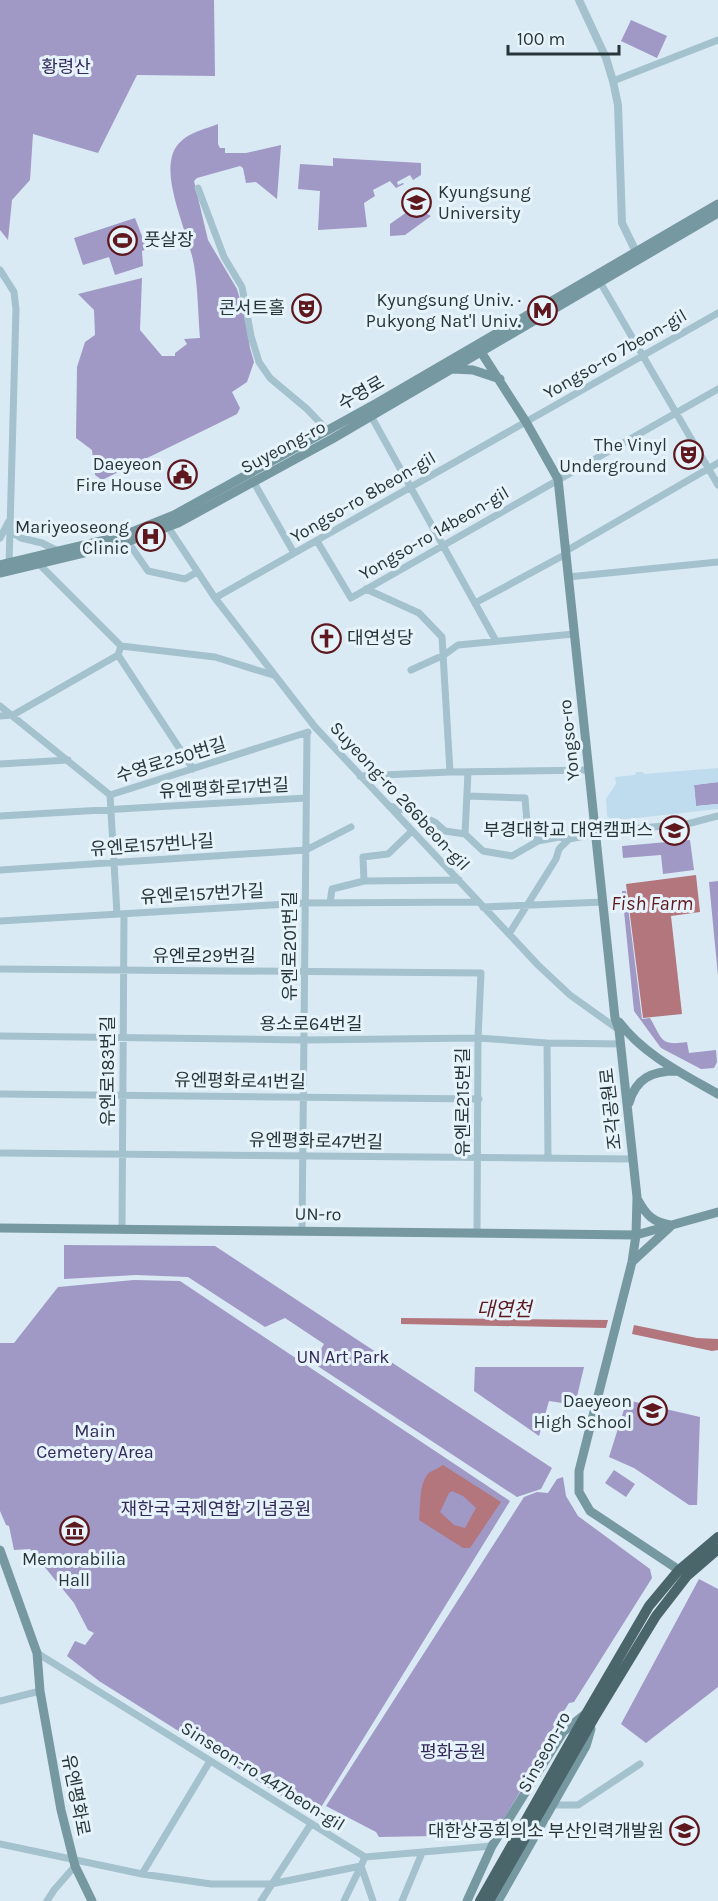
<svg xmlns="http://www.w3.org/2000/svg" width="718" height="1901" viewBox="0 0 718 1901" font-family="Karla,'Noto Sans KR',sans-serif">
	<rect width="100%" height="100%" fill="#daeaf4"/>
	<path fill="#a098c5" d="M0,0H214L215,76L137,75L98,153L33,134L30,180L12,200L8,240L0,230Z
		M631,20L667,36L657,58L621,41Z
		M218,124V144L220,148H225V153H246L281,145L277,199L256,182L246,183L243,168L240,166L197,178L194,181L208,240L237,289L245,316L250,348L254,362L247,382L232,392L240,408L237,414L219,423L102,480L95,475L92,450L76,438L77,367L85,342L95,335L94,310L78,294L142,278L140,330L162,356H175V353L187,344L184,339L200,338C198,314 198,289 194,265C189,235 162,182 173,153C181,134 200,131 218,124Z
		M333,158L421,163V175L413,180L410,175L397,182L398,185L403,183L404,184L396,188L390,181L373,190L375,196L364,203L367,227L318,230L320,191L298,189L300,164L333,166Z
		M414,207L431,216L405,235L390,236V224Z
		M135,218L147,249L142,251L143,266L115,275L109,257L83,265L74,238Z
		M718,782V804L696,806L694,785Z
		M690,840L694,870L663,874L661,855L623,858L622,846Z
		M718,881V976L709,882Z
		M622,891H626L642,1019L650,1018C663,1040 660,1046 687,1042L689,1053L716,1050L717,1062L714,1068L701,1069L661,1048L634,1011Z
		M64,1245L215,1246L552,1468L541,1489L517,1497L313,1363L324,1344L285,1318L265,1327L188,1277L136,1275L64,1279Z
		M134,1280L180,1281L510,1501L315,1817L99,1681L67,1656L75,1641L85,1645L94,1633L88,1630L74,1603L30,1549L14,1550L9,1526L6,1525L0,1511V1343H14L58,1287Z
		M475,1367H584L575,1405L549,1401L539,1436L474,1391Z
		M627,1400L700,1417L697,1505H689L634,1468L609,1457Z
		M614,1470L635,1484L626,1497L605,1483Z
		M563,1477L566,1496L578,1516L650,1569L652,1578L574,1702L569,1703L547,1738L550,1742L503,1820L488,1835L379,1837L376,1832L326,1806L524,1497L537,1492L548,1493L557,1479Z
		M699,1579L718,1589V1687L646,1743L621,1724Z"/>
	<path fill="#bfdbee" d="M718,768V782L694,785L696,806L718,804V809L628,819H611L607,816L606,799L616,784L615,777L635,775L636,772H643L644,774Z"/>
	<path fill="#b4767d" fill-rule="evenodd" d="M696,875L700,912L671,916L682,1014L643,1018L626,884Z
		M401,1318L608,1320L606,1328L401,1324Z
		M634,1325L697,1338L718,1339V1350L712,1351L632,1334Z
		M443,1465L501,1502L470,1548H463L419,1520C421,1506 418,1482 430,1472C434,1470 439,1468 443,1465ZM452,1491L463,1496L476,1508L465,1528L454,1525L440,1512L449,1493Z"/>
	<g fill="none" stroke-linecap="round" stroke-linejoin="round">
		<path stroke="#a4c1ce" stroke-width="7" d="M613,81L718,40
			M198,188L224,257L242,287L251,336L259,362L270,378L307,409L328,431
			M0,270L14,292L16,309L9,566
			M600,282L718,485
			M371,416L496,641
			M253,481L294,553
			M168,527L215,598L315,727L538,965L570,995L619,1030
			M9,530L21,538L42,543L60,552
			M0,538L9,521
			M317,541L351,598L718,389
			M128,542L148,571L185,579L197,572
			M566,551L718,463
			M40,565L121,646L215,657L273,675
			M568,577L718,562
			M366,589L419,613L442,637L450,772
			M215,598L718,313
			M475,603L566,554
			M118,655L193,769
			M411,670L444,655L458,645L574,634
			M0,706L110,795
			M0,716L13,715L118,655L121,646
			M0,764L68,760
			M360,776L450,772L589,770
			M110,795L308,732
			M110,795L117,914
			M468,796L525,798L527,822L538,841
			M389,806L416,813L436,823L445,831L465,834L483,851L512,856L538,841L559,837L569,839L618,830L687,824L718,816
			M0,816L306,798
			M465,834L468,772
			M0,870L306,850L351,827
			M364,881L363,857L388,854L412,831
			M330,903L332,889L364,881L459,880
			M483,907L603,902
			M0,921L305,903L478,902
			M509,934L556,859L559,849L569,839
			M0,969L481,973L478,1038L477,1232
			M0,1036L304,1040L478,1038L547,1043L621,1044
			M547,1043L548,1158
			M0,1094L479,1099
			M0,1153L632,1159
			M122,1229L124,914
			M302,1231L307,734
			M37,1653L365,1857L492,1846
			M0,1701L40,1691
			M552,1805H578L640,1764
			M0,1844L142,1874L211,1884H271L361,1866L365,1857
			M361,1866L373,1901
			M142,1874L210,1761
			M47,1901L54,1890L75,1866
			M261,1901L311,1824
			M344,1901L361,1866
			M402,1901L422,1853"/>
		<path stroke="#a4c1ce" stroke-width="8" d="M579,0L606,58L613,81L618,105L622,223L638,256"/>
		<path stroke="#7698a1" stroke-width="9" d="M481,352L526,422L558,479L615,1018L619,1030L637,1197L636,1235L632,1262L579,1471V1492L590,1511L679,1570
			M453,369L473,370L500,379
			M0,565L122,536L174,515L377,403L718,204
			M0,573L121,544L178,523L332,439L718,213
			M619,1022C644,1055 683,1074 718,1094
			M629,1103C636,1078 652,1071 677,1071
			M638,1200C646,1215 653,1222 670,1225
			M0,1228L636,1235L718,1212
			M632,1262L670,1227
			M0,1550L37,1653L40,1691L61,1810L75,1866L92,1901
			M467,1901L492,1846L563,1732L584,1715
			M498,1901L586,1746L591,1729"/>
		<path stroke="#4a666b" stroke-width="10" d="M480,1901L586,1714L649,1606L679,1570L718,1537
			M489,1901L594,1718L656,1616L687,1576L718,1549"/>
	</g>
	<defs>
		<symbol id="university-ring" viewBox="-11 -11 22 22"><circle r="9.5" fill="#e7f3fb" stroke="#5e181e" stroke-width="1.5"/><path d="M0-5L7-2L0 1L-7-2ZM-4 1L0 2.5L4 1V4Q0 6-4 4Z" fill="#5e181e"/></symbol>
		<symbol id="stadium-ring" viewBox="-11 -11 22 22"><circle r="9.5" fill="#e7f3fb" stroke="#5e181e" stroke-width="1.5"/><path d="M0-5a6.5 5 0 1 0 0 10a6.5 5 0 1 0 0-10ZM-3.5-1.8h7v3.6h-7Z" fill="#5e181e"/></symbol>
		<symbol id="theatre-ring" viewBox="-11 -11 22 22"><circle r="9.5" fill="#e7f3fb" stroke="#5e181e" stroke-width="1.5"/><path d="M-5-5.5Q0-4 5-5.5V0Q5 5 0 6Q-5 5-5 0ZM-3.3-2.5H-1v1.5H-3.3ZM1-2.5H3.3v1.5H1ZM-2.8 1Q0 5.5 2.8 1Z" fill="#5e181e"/></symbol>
		<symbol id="metro-ring" viewBox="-11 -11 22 22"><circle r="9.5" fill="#e7f3fb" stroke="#5e181e" stroke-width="1.5"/><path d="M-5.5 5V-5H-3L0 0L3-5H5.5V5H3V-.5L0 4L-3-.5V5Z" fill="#5e181e"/></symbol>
		<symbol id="civic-ring" viewBox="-11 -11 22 22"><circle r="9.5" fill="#e7f3fb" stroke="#5e181e" stroke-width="1.5"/><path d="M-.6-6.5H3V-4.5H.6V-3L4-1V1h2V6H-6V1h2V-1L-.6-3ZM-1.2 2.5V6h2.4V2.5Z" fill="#5e181e"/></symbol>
		<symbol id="hospital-ring" viewBox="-11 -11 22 22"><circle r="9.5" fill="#e7f3fb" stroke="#5e181e" stroke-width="1.5"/><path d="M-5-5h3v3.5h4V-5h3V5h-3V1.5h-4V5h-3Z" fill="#5e181e"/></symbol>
		<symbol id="church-ring" viewBox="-11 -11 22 22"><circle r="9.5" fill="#e7f3fb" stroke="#5e181e" stroke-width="1.5"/><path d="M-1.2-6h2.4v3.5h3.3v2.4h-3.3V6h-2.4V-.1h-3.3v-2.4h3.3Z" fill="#5e181e"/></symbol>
		<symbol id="school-ring" viewBox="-11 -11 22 22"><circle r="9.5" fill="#e7f3fb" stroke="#5e181e" stroke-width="1.5"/><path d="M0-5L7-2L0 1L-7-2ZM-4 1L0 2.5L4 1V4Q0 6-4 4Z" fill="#5e181e"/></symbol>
		<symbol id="museum-ring" viewBox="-11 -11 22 22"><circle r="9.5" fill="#e7f3fb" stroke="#5e181e" stroke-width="1.5"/><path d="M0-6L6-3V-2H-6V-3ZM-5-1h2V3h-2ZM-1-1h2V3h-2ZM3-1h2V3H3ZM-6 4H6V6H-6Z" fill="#5e181e"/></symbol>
	</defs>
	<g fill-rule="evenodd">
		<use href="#university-ring" x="400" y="186" width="33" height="33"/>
		<use href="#stadium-ring" x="106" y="224" width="33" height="33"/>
		<use href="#theatre-ring" x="290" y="292" width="33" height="33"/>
		<use href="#metro-ring" x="526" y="294" width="33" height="33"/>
		<use href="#theatre-ring" x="672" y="438" width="33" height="33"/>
		<use href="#civic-ring" x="166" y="458" width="33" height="33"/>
		<use href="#hospital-ring" x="134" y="520" width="33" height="33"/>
		<use href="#church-ring" x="310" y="622" width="33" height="33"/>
		<use href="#university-ring" x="658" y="814" width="33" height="33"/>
		<use href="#school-ring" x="636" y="1394" width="33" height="33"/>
		<use href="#museum-ring" x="58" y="1514" width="33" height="33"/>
		<use href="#university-ring" x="668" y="1814" width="33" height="33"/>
	</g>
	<g text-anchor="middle" stroke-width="6" stroke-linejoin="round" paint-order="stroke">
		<g font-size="18" fill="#322859" stroke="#e7f3fb">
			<text x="66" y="73">황령산</text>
			<text x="343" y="1363">UN Art Park</text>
			<text x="95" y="1437">Main<tspan x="95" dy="21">Cemetery Area</tspan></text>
			<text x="216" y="1515">재한국 국제연합 기념공원</text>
			<text x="453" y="1758">평화공원</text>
		</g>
		<g font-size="18" fill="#273638" stroke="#e7f3fb" text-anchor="end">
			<text x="438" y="198" text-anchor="start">Kyungsung<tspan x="438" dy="21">University</tspan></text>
			<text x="144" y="246" text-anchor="start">풋살장</text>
			<text x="521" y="306">Kyungsung Univ. ·<tspan x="521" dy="21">Pukyong Nat'l Univ.</tspan></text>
			<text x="285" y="314">콘서트홀</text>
			<text x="667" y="451">The Vinyl<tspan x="667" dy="21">Underground</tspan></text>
			<text x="162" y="470">Daeyeon<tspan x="162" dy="21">Fire House</tspan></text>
			<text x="129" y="533">Mariyeoseong<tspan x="129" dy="21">Clinic</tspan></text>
			<text x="347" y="644" text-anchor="start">대연성당</text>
			<text x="653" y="836">부경대학교 대연캠퍼스</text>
			<text x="632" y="1407">Daeyeon<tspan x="632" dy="21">High School</tspan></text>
			<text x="74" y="1565" text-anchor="middle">Memorabilia<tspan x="74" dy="21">Hall</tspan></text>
			<text x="664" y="1837">대한상공회의소 부산인력개발원</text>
		</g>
		<g font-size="18" fill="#273638" stroke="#e7f3fb">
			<text transform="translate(615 354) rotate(-30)" y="6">Yongso-ro 7beon-gil</text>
			<text transform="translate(361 393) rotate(-30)" y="6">수영로</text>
			<text transform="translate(283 447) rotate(-28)" y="6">Suyeong-ro</text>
			<text transform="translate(363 497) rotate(-30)" y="6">Yongso-ro 8beon-gil</text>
			<text transform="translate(434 533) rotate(-30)" y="6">Yongso-ro 14beon-gil</text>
			<text transform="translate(569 740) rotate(-96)" y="6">Yongso-ro</text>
			<text transform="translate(171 760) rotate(-17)" y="6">수영로250번길</text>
			<text transform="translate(224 788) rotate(-3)" y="6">유엔평화로17번길</text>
			<text transform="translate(400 796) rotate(47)" y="6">Suyeong-ro 266beon-gil</text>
			<text transform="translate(152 845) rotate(-4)" y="6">유엔로157번나길</text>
			<text transform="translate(202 894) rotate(-3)" y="6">유엔로157번가길</text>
			<text transform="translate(290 946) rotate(-90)" y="6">유엔로201번길</text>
			<text x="204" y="962">유엔로29번길</text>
			<text x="311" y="1030">용소로64번길</text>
			<text transform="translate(108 1071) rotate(-90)" y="6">유엔로183번길</text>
			<text transform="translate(240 1081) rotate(1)" y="6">유엔평화로41번길</text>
			<text transform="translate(463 1102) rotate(-90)" y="6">유엔로215번길</text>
			<text transform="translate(611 1109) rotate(-96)" y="6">조각공원로</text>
			<text transform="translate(316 1141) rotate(1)" y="6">유엔평화로47번길</text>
			<text transform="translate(318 1214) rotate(1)" y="6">UN-ro</text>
			<text transform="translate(544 1752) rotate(-61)" y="6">Sinseon-ro</text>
			<text transform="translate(263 1776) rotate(32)" y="6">Sinseon-ro 447beon-gil</text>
			<text transform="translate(76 1795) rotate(79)" y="6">유엔평화로</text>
		</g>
		<g font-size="20" font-style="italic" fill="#5e181e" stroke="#e7f3fb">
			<text x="652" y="910">Fish Farm</text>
			<text x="504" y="1316">대연천</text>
		</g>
	</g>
	<path d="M508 45v9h111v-9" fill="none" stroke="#273638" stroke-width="3"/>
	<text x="517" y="45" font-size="18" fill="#273638" stroke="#e7f3fb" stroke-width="4.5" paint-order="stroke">100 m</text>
</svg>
